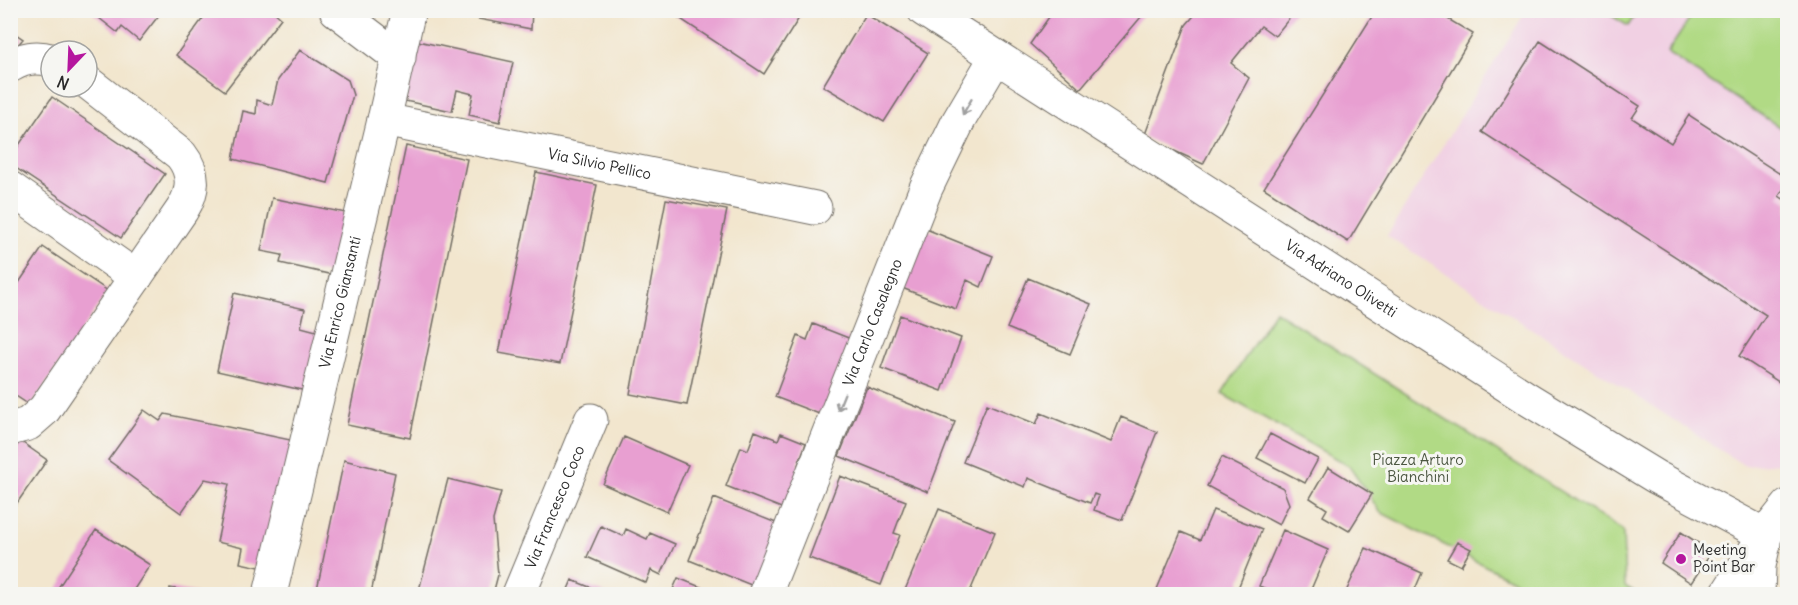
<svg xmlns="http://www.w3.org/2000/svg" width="1798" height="605" viewBox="0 0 1798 605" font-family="Delius,sans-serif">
	<rect width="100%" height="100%" fill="#f6f6f2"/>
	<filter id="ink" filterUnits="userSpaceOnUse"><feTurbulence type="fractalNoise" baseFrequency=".0167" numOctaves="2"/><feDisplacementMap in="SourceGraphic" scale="12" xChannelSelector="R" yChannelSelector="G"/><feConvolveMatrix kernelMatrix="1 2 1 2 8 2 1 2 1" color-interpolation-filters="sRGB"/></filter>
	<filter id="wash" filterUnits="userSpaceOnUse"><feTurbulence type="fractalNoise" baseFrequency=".008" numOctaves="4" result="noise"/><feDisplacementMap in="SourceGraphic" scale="24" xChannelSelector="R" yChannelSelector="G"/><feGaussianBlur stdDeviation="1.35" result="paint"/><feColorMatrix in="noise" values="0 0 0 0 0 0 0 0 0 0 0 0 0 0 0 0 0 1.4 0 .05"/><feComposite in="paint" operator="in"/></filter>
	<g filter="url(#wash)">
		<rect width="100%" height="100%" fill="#f2e6ce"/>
		<path fill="#f1d0e3" d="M1526,11H1787L1788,454L1782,463L1745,466L1387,236Z"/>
		<path fill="#b1da85" stroke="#6e8258" stroke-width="1.5" d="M1604,11H1638L1628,26Z
			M1695,11H1787V132L1667,53Z
			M1275,311L1623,531L1625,586L1638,594H1540L1380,512L1349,466L1222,394Z"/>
		<g id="blocks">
			<path fill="#e89fd1" d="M89,10H163L139,41L122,27L118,33Z
				M209,10H272L281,18L225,91L176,55Z
				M432,10H463L462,17L432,12Z
				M479,10H532L531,29L478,19Z
				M667,10H804L764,74Z
				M954,10H974L969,20Z
				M1054,10H1147L1080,89L1030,44Z
				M1199,10H1296L1275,36L1261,26L1231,63L1249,78L1203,164L1144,137L1186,25Z
				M1376,10H1433L1473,34L1348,242L1264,188Z
				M866,14L928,53L884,122L823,86Z
				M10,30L23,39L10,54Z
				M418,41L513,62L500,122L469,115L473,94L457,90L452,111L405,101Z
				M1540,41L1640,106L1632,118L1671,143L1689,115L1788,179V182L1779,196L1788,202V388L1739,356L1766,315L1482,132Z
				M300,50L348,80L353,95L328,183L233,159L243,111L256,114L257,100L272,105L278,80Z
				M52,97L165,174L121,238L10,164V158Z
				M406,146L467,159L410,438L347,425Z
				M536,172L597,185L560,364L499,353Z
				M272,198L346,213L333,275L280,263L282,255L261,251Z
				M666,199L727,210L687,405L630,394Z
				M926,229L993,256L981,287L967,280L956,309L902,288Z
				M43,247L108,291L31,406L10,392V296Z
				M1028,278L1091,304L1070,354L1007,328Z
				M234,293L305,309L301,327L324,333L311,392L217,371Z
				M900,315L961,338L942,391L881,368Z
				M813,324L851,339L822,415L775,397L798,336L807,340Z
				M867,387L955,422L928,492L839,456Z
				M987,404L1036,424L1041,413L1111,442L1121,417L1157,432L1122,520L1094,510L1099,496L1094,494L1090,503L1028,478L1025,487L963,462Z
				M144,410L160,421L165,414L300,442L274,570L240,563L243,548L217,542L229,484L205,479L181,513L108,460Z
				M755,431L778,440L781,433L806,443L798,465L806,467L789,511L726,486L741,447L748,450Z
				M1270,434L1318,459L1305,483L1257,458Z
				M624,437L688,465L667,512L603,484Z
				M20,441L47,460L10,513V456Z
				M1222,457L1283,488L1289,504L1279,525L1207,486Z
				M344,460L395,473L371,594H316Z
				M1328,467L1372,494L1349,531L1323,516L1327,509L1310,498Z
				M840,476L906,501L894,533L900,535L881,585L809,558Z
				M448,479L501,492L493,520L498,575L493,594H418Z
				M714,498L781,525L756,587L689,560Z
				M939,509L995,532L969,594H915L905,590Z
				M1213,510L1262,529L1236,593L1220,587L1217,594H1155L1181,532L1200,540Z
				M601,526L623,536L626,529L647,539L650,533L675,544L661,575L651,570L646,583L587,557Z
				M96,530L150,565L131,594H54Z
				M1283,530L1328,550L1309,594H1279L1259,586Z
				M1681,532L1712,552L1691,583L1661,563Z
				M1457,542L1471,549L1461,566L1447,559Z
				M1366,548L1422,573L1413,594H1345Z
				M678,578L718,594H671Z
				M572,580L607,594H566Z
				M170,588L197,593V594H169Z"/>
		</g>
	</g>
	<g filter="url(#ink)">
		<use href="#blocks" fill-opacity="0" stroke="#716c64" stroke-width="1.5"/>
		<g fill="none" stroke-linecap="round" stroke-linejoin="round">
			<defs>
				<g id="minor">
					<path d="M336,10L399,58"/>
					<path id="s1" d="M924,10L1528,399L1656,477L1765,535"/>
					<path d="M10,66C22,58 37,56 51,60"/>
					<path id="s2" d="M384,120L815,208"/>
					<path d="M10,188L136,277"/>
					<path d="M10,429L28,424L44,410L182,210C194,191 195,173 181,155L87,82"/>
					<path id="s3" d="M270,594L384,120L409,10"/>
					<path id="s4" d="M519,594L591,420"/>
					<path id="s5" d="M765,594L926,188L959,120L996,57"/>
					<path d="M1727,594L1765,535L1788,506"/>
					<path d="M1758,594L1759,566L1764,543"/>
				</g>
			</defs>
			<use href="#minor" stroke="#716c64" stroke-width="35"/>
			<use href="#minor" stroke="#fff" stroke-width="33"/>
		</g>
		<defs><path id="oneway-shaft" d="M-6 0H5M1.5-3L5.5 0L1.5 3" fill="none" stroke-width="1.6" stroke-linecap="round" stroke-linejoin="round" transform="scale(1.5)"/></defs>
		<g stroke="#a0a0a0">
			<use href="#oneway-shaft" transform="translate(967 107) rotate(120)"/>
			<use href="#oneway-shaft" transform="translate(841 402) rotate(112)"/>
		</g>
	</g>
	<circle fill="#b5179e" stroke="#f6f6f2" stroke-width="2" cx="1681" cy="559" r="6"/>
	<g text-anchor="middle" stroke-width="6" stroke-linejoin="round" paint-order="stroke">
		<g font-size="15" fill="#2b2b2b" stroke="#f6f6f2">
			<text dy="5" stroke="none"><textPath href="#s2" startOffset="220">Via Silvio Pellico</textPath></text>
			<text dy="5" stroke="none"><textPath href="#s1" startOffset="496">Via Adriano Olivetti</textPath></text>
			<text dy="5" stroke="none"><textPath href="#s3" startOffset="300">Via Enrico Giansanti</textPath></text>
			<text dy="5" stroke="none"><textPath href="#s5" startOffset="292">Via Carlo Casalegno</textPath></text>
			<text dy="5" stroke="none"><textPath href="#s4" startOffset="94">Via Francesco Coco</textPath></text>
		</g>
		<g font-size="15" fill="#4c5742" stroke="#f6f6f2">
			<text x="1418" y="465">Piazza Arturo<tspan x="1418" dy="17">Bianchini</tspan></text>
		</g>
		<g font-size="15" fill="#2b2b2b" stroke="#f6f6f2" text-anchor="start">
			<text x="1693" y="555">Meeting<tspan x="1693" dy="17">Point Bar</tspan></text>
		</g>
	</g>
	<rect width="1798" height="605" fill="none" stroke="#f6f6f2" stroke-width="36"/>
	<g transform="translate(69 69) rotate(203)"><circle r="28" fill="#f6f6f2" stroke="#a5a5a2" stroke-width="1.5"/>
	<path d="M0-4.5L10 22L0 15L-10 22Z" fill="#b5179e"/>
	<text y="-9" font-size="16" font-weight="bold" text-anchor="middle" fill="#2b2b2b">N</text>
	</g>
</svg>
